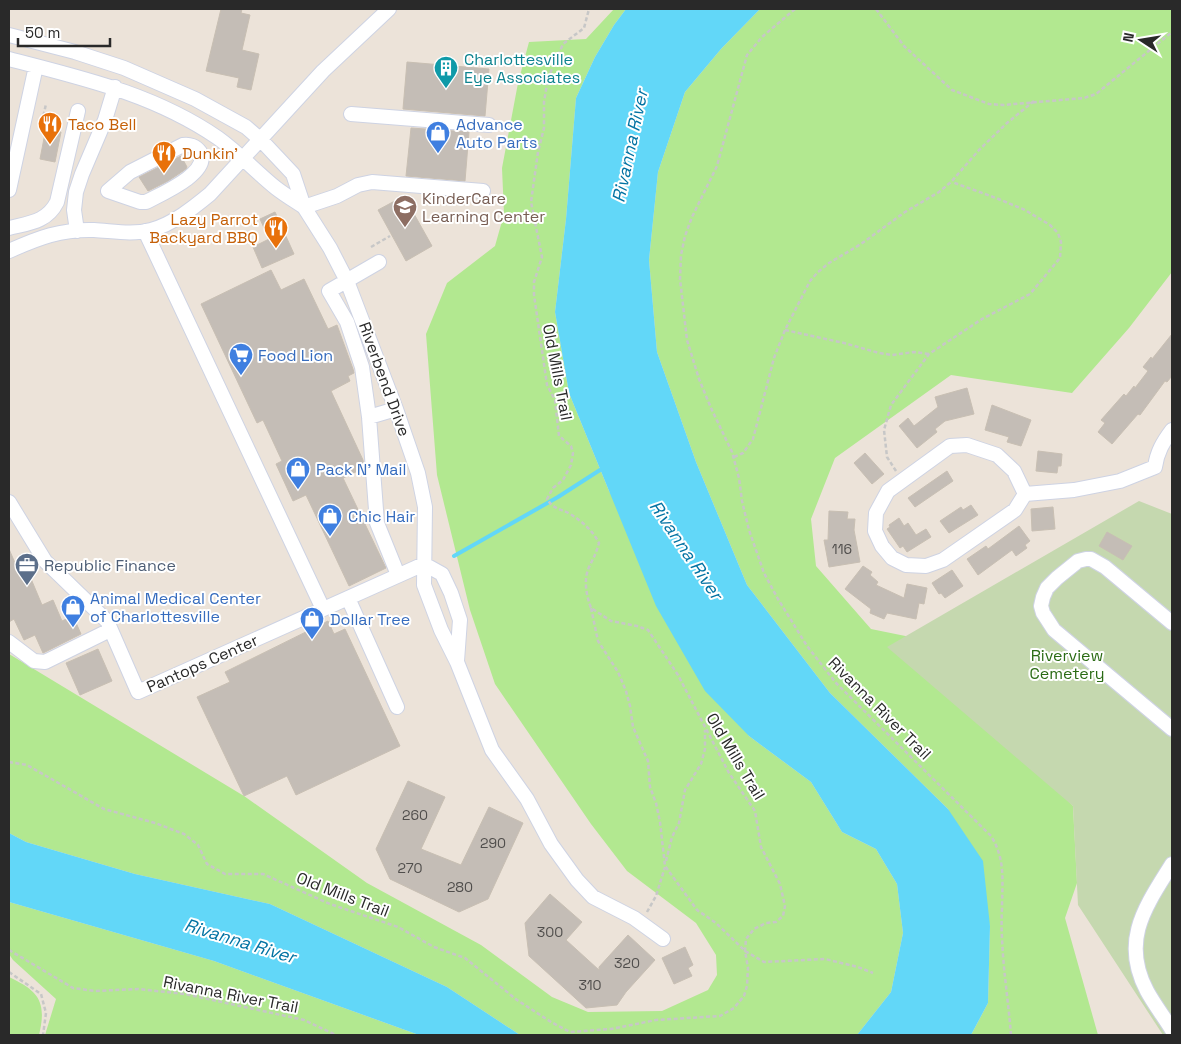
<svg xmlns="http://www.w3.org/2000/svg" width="1181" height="1044" viewBox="0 0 1181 1044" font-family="'Space Grotesk',sans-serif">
	<rect width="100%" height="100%" fill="#ece3d9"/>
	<path fill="#b2e890" d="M614,9H626L614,25L595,57L576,98L566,219L555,312L569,393L609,491L749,736L811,782L842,832L876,849L897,884L903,933L891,992L857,1035H520L447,987L270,904L135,874L26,842L9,833V654L244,796L367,883L481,945L552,997L588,1012L662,1011L708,990L717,975L716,955L696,923L627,871L591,824L495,684L470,610L437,475L426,334L447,283L495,246L504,214L502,168L518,83L529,42L586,39Z
		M760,9H1172V272L1129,328L1072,393L951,375L835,458L811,519L816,566L871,629L925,640L1073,806L1077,883L1065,918L1098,1035H971L988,1003L990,926L948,809L830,693L747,585L696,462L657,352L649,260L658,172L685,92L721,49Z
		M9,902L214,961L419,1035H45L56,999L13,960L9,954Z
		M9,977C39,991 47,1002 39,1035H9Z"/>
	<path fill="#c5d8af" d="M1139,501L1172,514V1035H1163L1078,905L1073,806L887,647Z"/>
	<path fill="#62d7f8" d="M626,9H760L721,49L685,92L658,172L649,260L657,352L696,462L747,585L830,693L948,809L983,861L990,926L988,1003L971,1035H857L891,992L903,933L897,884L876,849L842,832L811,782L749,736L705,691L656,606L569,393L555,312L566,219L576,98L595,57L614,25Z
		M9,833L26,842L135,874L270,904L447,987L520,1035H419L214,961L9,902Z"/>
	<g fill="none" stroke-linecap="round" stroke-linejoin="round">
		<path stroke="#62d7f8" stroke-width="4" d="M454,556L558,497L600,470"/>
	</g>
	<path fill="#c4bdb6" stroke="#c8bfb3" d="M221,9H242L241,13L250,15L242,50L259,54L251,90L237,87L239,78L206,71Z
		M407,62L489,69L485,116L403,109Z
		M46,128L61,132L55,162L40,159Z
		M411,128L469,132L465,181L406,176Z
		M181,156L187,167L186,169L168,181L148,191L139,177Z
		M404,196L432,246L406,261L378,210Z
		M275,212L294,254L262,268L253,247L269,239L260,219Z
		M271,270L281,290L304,279L328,329L337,325L353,369L354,373L348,376L350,381L331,391L363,460L364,468L343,478L386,568L349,586L306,495L293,501L276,464L282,461L263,420L257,423L201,304Z
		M1172,334V376L1167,382L1165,381L1140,415L1138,414L1112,444L1098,432L1105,423L1101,420L1124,394L1126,396L1134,386L1135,388L1148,371L1143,367L1151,357L1152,359Z
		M967,388L974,414L945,421L935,429L937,432L917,448L899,426L908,418L914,426L938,407L935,397Z
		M992,405L1031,420L1021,446L1007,442L1009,437L985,430Z
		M1038,451L1062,454L1061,466H1058L1057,473L1036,471Z
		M865,453L884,474L872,484L854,463Z
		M947,471L953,481L915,507L908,498Z
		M971,505L978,515L949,533L940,521L961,507L963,510Z
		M1053,507L1055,529L1032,531L1031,509Z
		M829,511L848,512L847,519H855L854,530L860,562L829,567L824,540H828Z
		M899,518L904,526L908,523L916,535L926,529L931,537L907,552L903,546L900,548L887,529L890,527L889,525Z
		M1019,526L1030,541L1025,545L1027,548L1016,556L1012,550L978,575L967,559L986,546L988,549Z
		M1107,532L1132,546L1123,560L1099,546Z
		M9,549L21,577L29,574L42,605L53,600L62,621L73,616L81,634L43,653L35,635L24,640L14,619L9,622Z
		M863,566L872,572L870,575L878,582L876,585L904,598L907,584L927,588L924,604L919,603L916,619L887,613L884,619L870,613L871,609L845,589Z
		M952,570L963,586L945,598L941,593L939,594L932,583Z
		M328,621L334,634L345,629L400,746L296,795L287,776L244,796L197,697L230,682L225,672Z
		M98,649L112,681L80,695L66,663Z
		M408,781L445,797L421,849L461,865L489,807L523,823L488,899L459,912L390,879L376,849Z
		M550,894L582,922L566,940L599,970V967L628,935L655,960L626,992L617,1005L586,1008L529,956L525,923Z
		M685,947L693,965L688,968L692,976L674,984L662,958Z"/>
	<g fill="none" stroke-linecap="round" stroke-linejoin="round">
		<defs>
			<path id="minor" d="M9,35L75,52L124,68L195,99L246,127L261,140L293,174L304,207L330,248L347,281L396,409L418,473L425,507L424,585L441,630L457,662L492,750L527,799L551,844L577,880L593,897L634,918L663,939
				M9,59C82,78 154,94 218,138C239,153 256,172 276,188C285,195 295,201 304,207
				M351,114L489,125
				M183,145C189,144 196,146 200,152C211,173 161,194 146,202H140L108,191L130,172Z
				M9,190L36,66
				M304,207L337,196L358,185L372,182L483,191
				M9,228C29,223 47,222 57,202L78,111
				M77,231L74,210L76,192L82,174L105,120L115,87
				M145,231L323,609
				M9,251C38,238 61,229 94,230C113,231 132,235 151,230C173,224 193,208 210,194L323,71L389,9
				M379,262L329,291L347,322L362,367L369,417L377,523L398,575
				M369,417L396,409
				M1025,494L1015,510L943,560L926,566L906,565L892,558L882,546L875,531L876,513L888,491L950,446L967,445L997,455L1014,471L1025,494L1074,490L1120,481L1155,467C1157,452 1163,442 1172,430
				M9,502L45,561L107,621L138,692L424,564
				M424,564L442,574L451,593L460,620L457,661
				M348,598L397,707
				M1172,623L1105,567L1091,559H1086L1078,561L1057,578L1047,588L1043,597L1041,606L1043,613L1054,630L1172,729
				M9,642L34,661L45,662L110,630
				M1172,864C1146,906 1120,940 1147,991C1154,1004 1164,1017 1172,1030"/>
		</defs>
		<use href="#minor" stroke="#ced3e3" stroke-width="16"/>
		<path stroke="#c7c7c7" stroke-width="2.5" stroke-dasharray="4 2.5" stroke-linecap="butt" d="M795,9L762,37L747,55L717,166L692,217L685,236L681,255L680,279L687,340L699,379L711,408L732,452L739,478L742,501L749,530L764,573L778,599L807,646L836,683L991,836C1006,860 1002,882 1002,909C1001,925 1002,940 1003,955C1005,982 1009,1009 1011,1035
			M876,9L904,46L952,90L989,104L1003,105L1084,98L1096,94L1172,32
			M42,122L46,104
			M371,247L390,236
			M785,330L844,343L879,353L892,355L914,352L929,354
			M734,457L743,453L753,439L774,358L785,330L810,281L818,272L829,263L861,244L905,212L939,192L951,182L979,150L1007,123L1034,101
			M896,471L887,457L884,430L891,405L929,354L982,319L1030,294L1060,258L1061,242L1058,233L1050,225L1025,210L996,198L952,182
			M591,608L598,641L618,672L626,691L630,706L633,727L648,761L650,787L656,803L660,822L665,866L697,910L716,923L745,951L764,962L825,959L858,967L873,973
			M9,762L27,765L104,809L155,823L184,834L198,845L207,864L225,874H263L330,904L398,927L434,947L465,958L517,1000L551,1022L570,1032L611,1029L656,1020L720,1016L734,1008L744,996L747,986L748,968L745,951L746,939L754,929L766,923L776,922L783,916L785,906L780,884L761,847L755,811L729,773L678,675L648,630L637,626L611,621L591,608C586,594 583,579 590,565C594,557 597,551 599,543C593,531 582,521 570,514C560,508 554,510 547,499L553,488L563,480L571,465L573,453L571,446L559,436L555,400L547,385L534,295V282L542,257L531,202L538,152L544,128V102L548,78L563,44L584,28L589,9
			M666,861L672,837L679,823L685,790L701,764L705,749V730
			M647,912L656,896L665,867
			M9,950L73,988L95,991L138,989L185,994L304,1020L336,1035
			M9,972L41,994L46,1013L43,1035"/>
		<use href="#minor" stroke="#fff" stroke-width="14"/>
	</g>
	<defs>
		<symbol id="building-pin" viewBox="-11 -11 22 30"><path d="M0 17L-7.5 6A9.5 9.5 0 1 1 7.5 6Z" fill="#0f9aa8" stroke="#fff"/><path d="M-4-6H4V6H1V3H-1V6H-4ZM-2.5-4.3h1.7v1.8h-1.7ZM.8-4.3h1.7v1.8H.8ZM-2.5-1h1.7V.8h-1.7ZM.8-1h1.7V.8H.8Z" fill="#fff"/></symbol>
		<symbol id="restaurant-pin" viewBox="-11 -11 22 30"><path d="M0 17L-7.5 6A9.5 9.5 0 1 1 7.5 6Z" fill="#e8710a" stroke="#fff"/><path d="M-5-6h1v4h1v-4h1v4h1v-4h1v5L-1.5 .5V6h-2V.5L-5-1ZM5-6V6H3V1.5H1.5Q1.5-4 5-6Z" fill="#fff"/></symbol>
		<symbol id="shop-pin" viewBox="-11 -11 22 30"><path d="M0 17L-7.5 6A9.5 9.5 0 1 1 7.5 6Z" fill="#3f7fe0" stroke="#fff"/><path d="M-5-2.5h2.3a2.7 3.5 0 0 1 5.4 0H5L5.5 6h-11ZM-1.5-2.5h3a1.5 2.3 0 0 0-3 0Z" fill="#fff"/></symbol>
		<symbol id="school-pin" viewBox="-11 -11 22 30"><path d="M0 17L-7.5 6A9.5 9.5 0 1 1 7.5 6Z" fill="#8d6e63" stroke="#fff"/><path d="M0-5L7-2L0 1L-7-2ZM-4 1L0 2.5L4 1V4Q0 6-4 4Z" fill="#fff"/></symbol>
		<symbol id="supermarket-pin" viewBox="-11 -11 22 30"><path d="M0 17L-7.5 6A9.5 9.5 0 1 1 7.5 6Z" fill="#3f7fe0" stroke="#fff"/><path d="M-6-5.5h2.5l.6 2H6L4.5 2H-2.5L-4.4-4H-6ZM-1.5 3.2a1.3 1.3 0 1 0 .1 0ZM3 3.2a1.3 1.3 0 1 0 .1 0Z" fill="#fff"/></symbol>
		<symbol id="office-pin" viewBox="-11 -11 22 30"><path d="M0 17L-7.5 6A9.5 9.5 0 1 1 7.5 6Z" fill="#5c6f8a" stroke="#fff"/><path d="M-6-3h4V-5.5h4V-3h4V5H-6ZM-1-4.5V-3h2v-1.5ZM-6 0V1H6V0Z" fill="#fff"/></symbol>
	</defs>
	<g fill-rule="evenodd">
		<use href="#building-pin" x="432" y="54" width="28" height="38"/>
		<use href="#restaurant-pin" x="36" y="110" width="28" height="38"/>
		<use href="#shop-pin" x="424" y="119" width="28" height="38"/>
		<use href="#restaurant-pin" x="150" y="139" width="28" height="38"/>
		<use href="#school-pin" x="391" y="193" width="28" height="38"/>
		<use href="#restaurant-pin" x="262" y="214" width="28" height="38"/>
		<use href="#supermarket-pin" x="227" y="341" width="28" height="38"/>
		<use href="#shop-pin" x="284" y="455" width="28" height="38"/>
		<use href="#shop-pin" x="316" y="502" width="28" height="38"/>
		<use href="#office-pin" x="13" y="551" width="28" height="38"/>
		<use href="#shop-pin" x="59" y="593" width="28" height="38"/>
		<use href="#shop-pin" x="298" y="605" width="28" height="38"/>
	</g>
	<g text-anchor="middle" stroke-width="4" stroke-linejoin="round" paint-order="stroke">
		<g font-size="14" fill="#504e4c">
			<text x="842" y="554">116</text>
			<text x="415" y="820">260</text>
			<text x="493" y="848">290</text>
			<text x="410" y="873">270</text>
			<text x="460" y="892">280</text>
			<text x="550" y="937">300</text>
			<text x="627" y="968">320</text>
			<text x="590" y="990">310</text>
		</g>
		<g font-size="16" fill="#0d838f" stroke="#fff" text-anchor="start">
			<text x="464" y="65">Charlottesville<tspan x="464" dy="18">Eye Associates</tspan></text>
		</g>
		<g font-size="16" fill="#c56008" stroke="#fff" text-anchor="start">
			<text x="68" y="130">Taco Bell</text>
			<text x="182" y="159">Dunkin'</text>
			<text x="258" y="225" text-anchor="end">Lazy Parrot<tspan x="258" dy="18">Backyard BBQ</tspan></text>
		</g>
		<g font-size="16" fill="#366cbe" stroke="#fff" text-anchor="start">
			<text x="456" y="130">Advance<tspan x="456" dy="18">Auto Parts</tspan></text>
			<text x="258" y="361">Food Lion</text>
			<text x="316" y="475">Pack N’ Mail</text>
			<text x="348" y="522">Chic Hair</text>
			<text x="90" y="604">Animal Medical Center<tspan x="90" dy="18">of Charlottesville</tspan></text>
			<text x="330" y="625">Dollar Tree</text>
		</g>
		<g font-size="16" fill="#785e54" stroke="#fff" text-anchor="start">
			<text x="422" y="204">KinderCare<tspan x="422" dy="18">Learning Center</tspan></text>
		</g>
		<g font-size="16" fill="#292929" stroke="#fff">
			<text transform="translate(558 372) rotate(79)" y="6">Old Mills Trail</text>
			<text transform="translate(385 379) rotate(70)" y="6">Riverbend Drive</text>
			<text transform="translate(202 663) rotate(-24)" y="6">Pantops Center</text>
			<text transform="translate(880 708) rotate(45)" y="6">Rivanna River Trail</text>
			<text transform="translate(736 756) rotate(59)" y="6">Old Mills Trail</text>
			<text transform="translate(343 894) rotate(21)" y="6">Old Mills Trail</text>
			<text transform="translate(231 994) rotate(11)" y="6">Rivanna River Trail</text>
		</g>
		<g font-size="16" fill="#4e5e75" stroke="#fff" text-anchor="start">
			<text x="44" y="571">Republic Finance</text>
		</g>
		<g font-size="16" fill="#2a6b14" stroke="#fff">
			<text x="1067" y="661">Riverview<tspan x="1067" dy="18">Cemetery</tspan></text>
		</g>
		<g font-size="18" font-style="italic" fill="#0373a3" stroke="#fff">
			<text transform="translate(630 146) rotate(-78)" y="6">Rivanna River</text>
			<text transform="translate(686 550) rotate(56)" y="6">Rivanna River</text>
			<text transform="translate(240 941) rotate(17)" y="6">Rivanna River</text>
		</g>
	</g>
	<rect width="1181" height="1044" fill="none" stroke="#292929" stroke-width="20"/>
	<g transform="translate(1141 40) rotate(282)" stroke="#ffffff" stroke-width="4" paint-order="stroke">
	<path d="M0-4L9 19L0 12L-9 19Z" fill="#292929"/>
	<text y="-8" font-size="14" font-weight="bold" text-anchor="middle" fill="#292929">N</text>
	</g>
	<path d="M18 38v8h92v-8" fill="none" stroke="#292929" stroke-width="2.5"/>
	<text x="25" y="38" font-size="15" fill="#292929" stroke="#ffffff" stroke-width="4" paint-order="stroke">50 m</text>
</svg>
